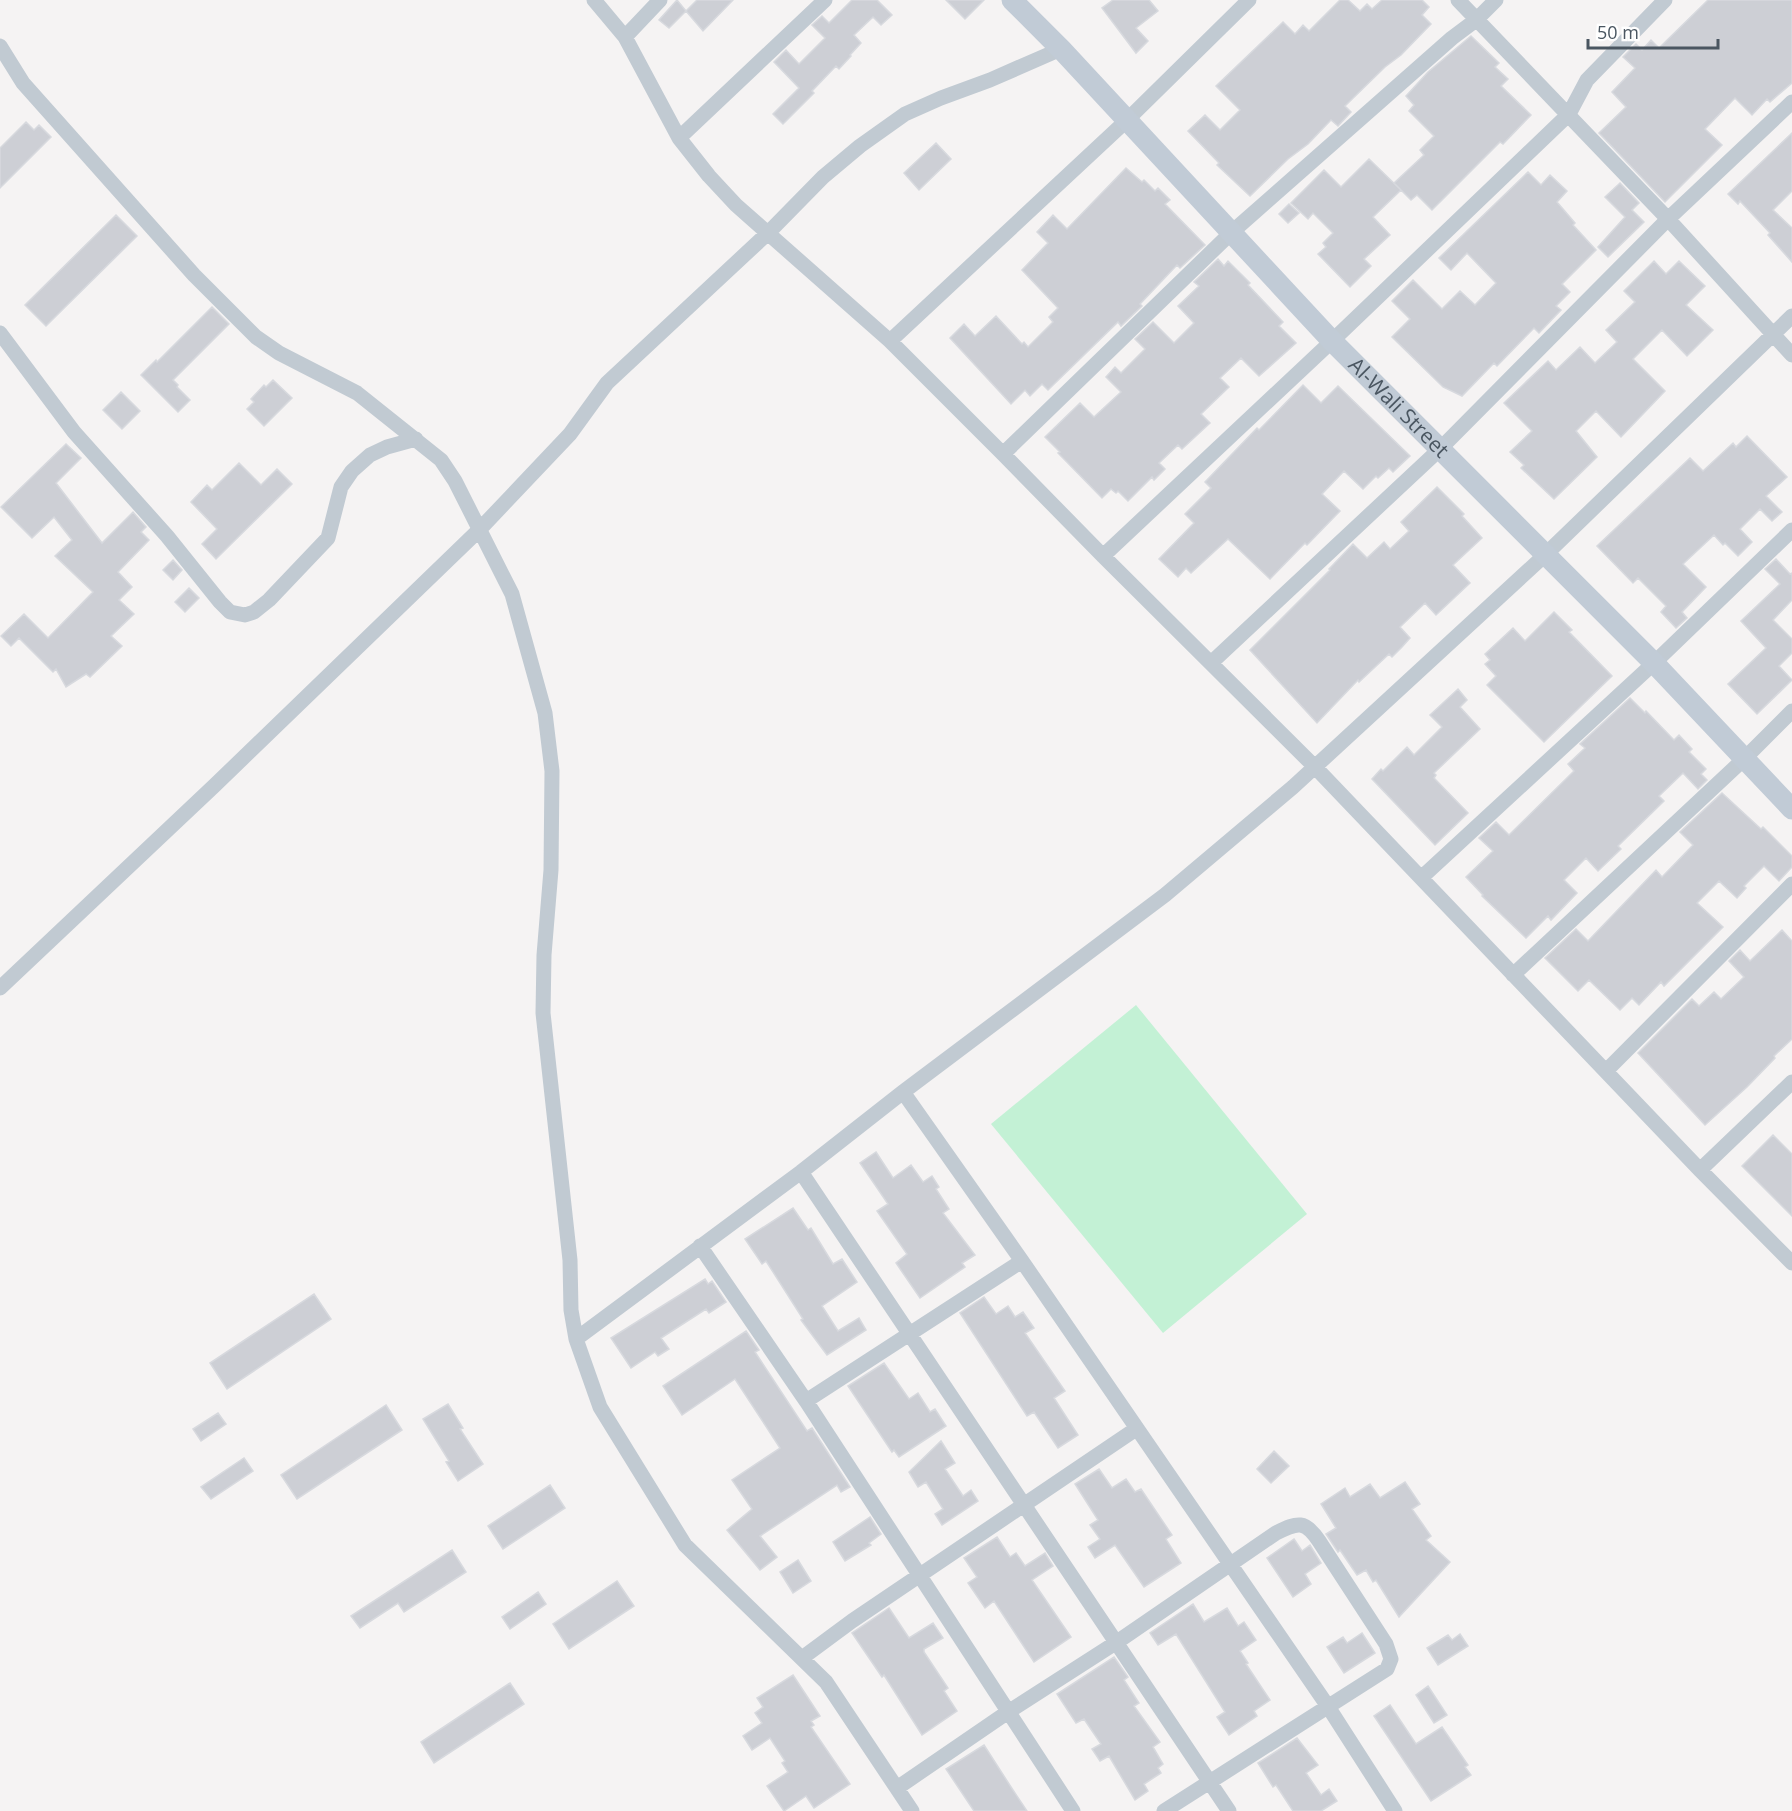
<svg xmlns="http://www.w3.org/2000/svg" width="1792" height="1811" viewBox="0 0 1792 1811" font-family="'Open Sans',sans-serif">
	<rect width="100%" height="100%" fill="#f5f3f3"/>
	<path fill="#c3f1d5" d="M1136,1005L1307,1214L1163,1333L991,1124Z"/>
	<path fill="#cdcfd5" stroke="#d7d9de" stroke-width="1.5" d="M677,0L686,11L669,28L659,20Z
		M697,0H733L703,31L686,11Z
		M852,0H877L892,15L881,25L873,17L854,35L861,43L850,55L851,56L839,69L836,66L812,91L814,93L783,124L773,114L799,88L774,62L786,50L799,64L825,38L812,25L822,16L829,23Z
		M946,0H984L965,19Z
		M1113,0H1149L1158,11L1136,28L1148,41L1136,53L1102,8Z
		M1340,0H1348L1360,11L1367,4L1372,9L1382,0H1422L1429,7L1422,15L1431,24L1401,55L1385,67L1345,106L1351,112L1338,126L1331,120L1308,144L1288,159L1250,196L1217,165L1219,163L1188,131L1205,115L1220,130L1240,110L1216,86L1283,22L1295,34L1303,25L1309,31Z
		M1708,0H1792V83L1770,102L1767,99L1752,115L1735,98L1705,129L1722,145L1665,202L1599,133L1626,107L1612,92L1635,68L1623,57L1636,44L1642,50L1651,40L1659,48Z
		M1471,36L1499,63L1495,67L1508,79L1501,86L1531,115L1503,144L1500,142L1432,210L1417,195L1411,200L1401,190L1373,217L1390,235L1364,259L1371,266L1350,287L1318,254L1326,247L1323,243L1333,233L1313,213L1308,219L1291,203L1324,170L1341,187L1369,159L1401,190L1394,183L1424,155L1420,150L1434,136L1409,111L1414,105L1406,96L1428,72Z
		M26,122L34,130L39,125L51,137L0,188V148Z
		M1792,133V191L1773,210L1792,228V262L1768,235L1770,233L1740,201L1738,204L1728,194Z
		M936,143L951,159L919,190L904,173Z
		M1126,168L1142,182L1144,180L1155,191L1158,188L1170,200L1165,204L1205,245L1180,268L1177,265L1140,304L1142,306L1121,326L1118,322L1048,390L1042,384L1030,396L1025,390L1011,404L950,338L964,324L975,336L996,316L1022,344L1024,342L1028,347L1053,322L1049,317L1058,308L1022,270L1048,243L1037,232L1053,215L1067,229Z
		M1528,172L1541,185L1550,175L1567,191L1557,202L1575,223L1573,225L1596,250L1562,284L1570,292L1556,306L1561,310L1539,333L1534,328L1497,366L1494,363L1462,396L1443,387L1392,337L1410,319L1392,301L1413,280L1442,309L1460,291L1475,305L1496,283L1467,253L1451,270L1439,258Z
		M1620,183L1639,203L1632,210L1644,222L1608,257L1598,247L1625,217L1605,197Z
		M1289,204L1299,213L1288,223L1279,214Z
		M116,215L137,236L46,326L25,305Z
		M1218,259L1224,266L1228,261L1250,283L1248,285L1283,322L1279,326L1296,343L1259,376L1241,358L1220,378L1229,387L1201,414L1210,423L1182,449L1178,445L1159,463L1165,469L1154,480L1152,477L1128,501L1118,491L1116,493L1111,489L1102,498L1058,453L1060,452L1045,437L1080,403L1094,417L1121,392L1106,377L1115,367L1121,373L1145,349L1135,339L1153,322L1174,343L1194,323L1178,306L1199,286L1194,282Z
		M1654,261L1666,274L1679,261L1705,286L1686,305L1713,330L1687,356L1662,330L1633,359L1665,391L1621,437L1596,411L1576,431L1597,457L1554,499L1521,468L1524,465L1510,452L1532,431L1504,403L1548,361L1556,370L1580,347L1595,363L1617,342L1606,330L1635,302L1624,291Z
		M212,307L229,324L173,380L178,385L177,387L190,400L178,412L141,375L156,360L157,362Z
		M273,380L292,398L264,426L247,409L254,402L251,399L264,385L266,387Z
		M1303,385L1321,403L1338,386L1410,456L1393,472L1389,468L1378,478L1376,476L1363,489L1344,471L1322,494L1340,511L1307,545L1305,543L1270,579L1228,539L1191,573L1186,568L1178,577L1159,559L1194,523L1185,514L1211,488L1205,482L1257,428L1259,430Z
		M121,392L140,411L122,429L103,410Z
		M1747,436L1787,477L1766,496L1782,512L1772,521L1760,509L1740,529L1752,542L1738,556L1725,543L1723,545L1714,535L1683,564L1706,587L1682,612L1687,618L1676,628L1661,612L1666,606L1638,578L1633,583L1597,546L1690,458L1703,471L1733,443L1736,447Z
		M66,444L81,458L56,483L102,543L133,512L146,527L141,532L149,540L118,572L132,587L119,600L134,614L111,636L122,646L90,677L86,674L66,687L56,669L53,672L19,638L11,646L1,636L24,614L48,638L93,592L55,556L72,540L54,517L32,538L1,507Z
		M239,463L261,485L277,469L292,484L216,559L202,544L217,529L191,502L207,485L212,490Z
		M1437,487L1464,514L1462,516L1482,538L1453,565L1470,583L1436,615L1425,603L1400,627L1410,638L1402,647L1392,657L1389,654L1359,682L1358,680L1317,723L1250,650L1330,570L1329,569L1353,544L1367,558L1384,542L1390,549L1409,531L1401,522Z
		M1776,559L1790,574L1792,573V600L1773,620L1792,639V653L1779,666L1792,680L1757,714L1728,684L1766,648L1741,621L1780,584L1765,569Z
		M173,560L182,570L173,580L163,570Z
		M189,588L199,598L185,612L175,602Z
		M1554,612L1572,630L1569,632L1612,676L1544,742L1487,685L1496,676L1485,664L1490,660L1485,654L1513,628L1525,641Z
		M1458,689L1467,700L1460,707L1480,729L1434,773L1436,775L1434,778L1468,813L1435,845L1372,779L1381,769L1383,771L1407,747L1414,755L1442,727L1430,715Z
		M1630,698L1645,713L1646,711L1674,740L1679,735L1692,749L1689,752L1706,769L1701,774L1707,780L1698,789L1683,773L1659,796L1664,801L1618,846L1621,849L1598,871L1586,858L1564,880L1577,893L1551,920L1548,916L1526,938L1482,896L1483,895L1466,877L1493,851L1479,838L1496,822L1509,835L1574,771L1568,764L1585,748L1580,744Z
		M1722,793L1761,829L1763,827L1792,856V867L1779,881L1764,866L1744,886L1746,888L1737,898L1719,881L1697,903L1723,927L1664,986L1661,982L1639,1005L1632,998L1620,1010L1589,980L1578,991L1545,958L1576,929L1588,941L1656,870L1662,877L1693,845L1680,832Z
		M1782,930L1792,941V1039L1774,1056L1775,1058L1747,1087L1705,1125L1638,1053L1692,999L1699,1006L1714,992L1721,999L1744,977L1729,961L1740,950L1750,961Z
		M1773,1135L1792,1154V1216L1742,1166Z
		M876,1152L893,1178L911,1165L923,1182L932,1176L939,1187L936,1189L949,1209L943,1213L975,1255L962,1263L965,1267L920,1298L896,1263L907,1254L877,1211L888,1204L860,1163Z
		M793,1208L808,1230L811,1228L833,1264L842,1259L857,1282L822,1306L838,1331L859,1318L866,1330L827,1355L801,1320L803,1319L766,1261L762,1264L745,1239Z
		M705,1279L708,1284L712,1281L726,1302L709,1313L706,1309L661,1338L669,1349L658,1356L655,1352L631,1368L611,1338Z
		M314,1294L331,1319L227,1389L210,1363Z
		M984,1297L996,1314L1008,1306L1015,1317L1023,1312L1034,1328L1025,1333L1065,1391L1054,1398L1078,1435L1058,1448L1034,1412L1027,1416L960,1313Z
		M746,1331L759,1350L755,1352L807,1431L812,1428L850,1487L841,1492L837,1485L760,1536L777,1557L760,1570L727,1530L752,1509L732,1480L780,1448L735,1379L682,1415L663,1386Z
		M884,1363L909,1399L918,1393L930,1412L935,1409L946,1426L899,1457L894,1450L892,1452L848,1386Z
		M448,1404L463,1428L460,1429L483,1464L458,1481L446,1462L449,1461L423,1419Z
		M386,1405L402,1430L297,1499L281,1475Z
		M218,1413L226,1424L201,1441L193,1429Z
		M941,1441L955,1463L945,1469L963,1496L971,1490L978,1501L942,1525L935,1514L943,1509L926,1482L918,1487L909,1472Z
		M1274,1451L1289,1466L1271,1483L1257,1469Z
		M244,1458L253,1471L211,1499L201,1487Z
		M1099,1469L1112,1488L1126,1479L1135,1492L1141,1489L1172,1535L1166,1539L1167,1541L1181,1563L1144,1587L1115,1545L1095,1558L1088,1547L1100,1539L1090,1525L1098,1520L1075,1484Z
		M1405,1482L1420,1504L1412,1509L1431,1536L1426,1540L1450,1562L1399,1617L1376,1580L1373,1582L1366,1570L1357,1575L1340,1550L1338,1552L1326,1534L1336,1528L1321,1504L1345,1488L1350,1497L1370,1484L1380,1498Z
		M550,1485L565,1508L503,1549L488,1526Z
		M870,1517L881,1534L869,1543L871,1545L845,1561L833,1542Z
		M997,1537L1010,1557L1016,1553L1025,1566L1045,1553L1053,1566L1032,1580L1071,1637L1034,1662L994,1601L985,1608L968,1583L977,1577L964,1558Z
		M1294,1539L1302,1551L1310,1545L1321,1563L1305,1574L1311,1584L1293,1597L1267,1558Z
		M452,1550L466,1572L404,1612L398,1603L360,1628L351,1616Z
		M798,1560L811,1581L793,1593L780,1572Z
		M617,1581L634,1606L569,1649L553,1624Z
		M538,1592L546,1604L510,1629L502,1617Z
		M1193,1604L1204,1622L1227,1608L1238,1626L1244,1622L1256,1640L1240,1651L1248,1663L1246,1664L1270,1700L1254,1711L1257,1716L1229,1735L1217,1717L1225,1712L1176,1634L1158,1645L1150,1633Z
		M889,1608L909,1638L933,1623L943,1638L924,1649V1652L948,1688L944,1691L957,1711L922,1735L884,1675L882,1677L852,1633Z
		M1362,1633L1375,1653L1344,1673L1327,1647L1343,1637L1347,1643Z
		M1460,1634L1468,1646L1438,1665L1427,1648L1448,1635L1452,1640Z
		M1114,1657L1128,1677L1124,1680L1139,1703L1134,1706L1160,1742L1153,1747L1163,1764L1158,1768L1161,1773L1144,1784L1148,1791L1135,1800L1109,1756L1100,1761L1092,1749L1101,1744L1084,1719L1076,1723L1057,1694Z
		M793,1675L820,1716L811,1721L814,1725L811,1727L850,1784L814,1808L806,1796L784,1811L767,1786L788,1772L782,1763L785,1761L770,1738L752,1750L743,1736L762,1723L755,1713L763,1707L757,1698Z
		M510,1683L524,1704L434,1763L421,1742Z
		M1428,1686L1447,1715L1434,1723L1416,1695Z
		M1390,1705L1416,1744L1442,1727L1468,1765L1465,1767L1471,1775L1431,1801L1374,1716Z
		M1297,1738L1318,1765L1306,1773L1321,1795L1329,1789L1337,1801L1321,1811H1293L1276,1785L1273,1787L1258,1763Z
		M984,1745L1011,1787L1027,1811H974L946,1769Z"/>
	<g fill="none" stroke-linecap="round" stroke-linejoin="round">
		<path stroke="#c1cad2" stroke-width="15" d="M594,0L625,37L679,138L709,176L736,205L890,341L1003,454L1103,556L1315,767L1700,1170L1792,1263
			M1458,0L1668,219L1792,355
			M625,37L660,0
			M0,46L23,83L194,275L256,337L279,353L357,393L441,460L455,481L512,594L545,713L552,771L551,870L544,955L543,1013L570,1260L571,1310L576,1339L600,1407L685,1545L826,1682L912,1811
			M679,138L825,0
			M0,333L74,432L167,536L220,602L230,612L245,615L254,612L269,600L328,538L341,487L352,471L370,455L387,447L416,439
			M890,341L1126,121L1249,0
			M1003,454L1232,232L1452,38L1476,20L1496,0
			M1103,556L1332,341L1569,114L1587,80L1665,0
			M1211,663L1440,449L1668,219L1792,102
			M1421,878L1654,663L1792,530
			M1513,975L1744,759L1792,711
			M0,988L214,786L479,530L570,434L607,383L769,232L823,177L860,146L905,114L941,98L990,80L1061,49
			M1606,1071L1792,884
			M903,1092L1022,1261L1327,1705L1395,1811
			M1700,1170L1792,1082
			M801,1172L1229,1811
			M700,1246L806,1401L1073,1811
			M576,1339L801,1172L903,1092L1165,895L1293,787L1545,555L1792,316
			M806,1401L1022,1261
			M802,1658L852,1621L1136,1429
			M897,1788L1008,1712L1117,1642L1276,1533C1298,1522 1305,1520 1319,1541L1386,1644L1391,1659L1387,1669L1164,1811"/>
		<path stroke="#c1cbd6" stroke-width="21" id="s1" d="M1012,0L1061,49L1332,341L1654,663L1792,809"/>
	</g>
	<g text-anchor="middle" stroke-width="4.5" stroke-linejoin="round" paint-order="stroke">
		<g font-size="21" fill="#4a5661" stroke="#fff">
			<text dy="7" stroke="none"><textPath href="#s1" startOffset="562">Al-Wali Street</textPath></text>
		</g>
	</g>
	<path d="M1588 39v9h130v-9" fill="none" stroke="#4a5661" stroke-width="3"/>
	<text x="1597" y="39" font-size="18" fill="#4a5661" stroke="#ffffff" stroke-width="4.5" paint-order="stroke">50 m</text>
</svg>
